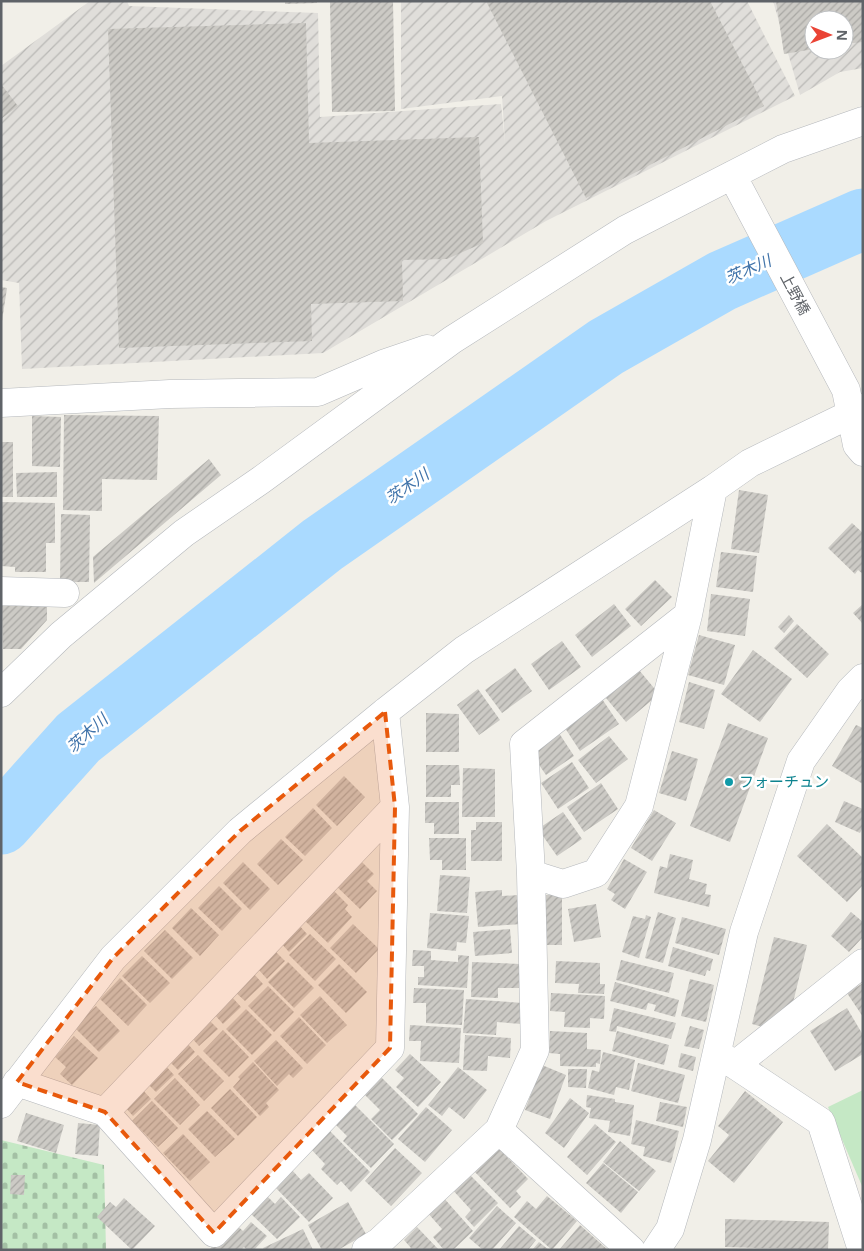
<svg xmlns="http://www.w3.org/2000/svg" width="864" height="1251" viewBox="0 0 864 1251" font-family="'Open Sans','Noto Sans JP',sans-serif">
	<defs>
		<pattern id="industrial-furrows" width="10" height="10" patternUnits="userSpaceOnUse" patternTransform="scale(1.25)"><rect width="10" height="10" fill="#e0deda"/><path d="M-1 1l2-2M0 10L10 0M9 11l2-2" fill="none" stroke="#b9b8b5"/></pattern>
		<pattern id="cemetery-stones" width="16" height="16" patternUnits="userSpaceOnUse" patternTransform="scale(1.25)"><rect width="16" height="16" fill="#c5e8c5"/><path d="M2 7V4a2 2 0 0 1 4 0v3zM10 15v-3a2 2 0 0 1 4 0v3z" fill="#a3c0a4"/></pattern>
		<pattern id="building-hatch" width="6" height="6" patternUnits="userSpaceOnUse" patternTransform="scale(1.25)"><rect width="6" height="6" fill="#cccac5"/><path d="M-1 1l2-2M0 6l6-6M5 7l2-2" fill="none" stroke="#a9a8a4"/></pattern>
	</defs>
	<rect width="100%" height="100%" fill="#f1efe8"/>
	<path fill="url(#industrial-furrows)" fill-rule="evenodd" d="M90,1H127L129,6L318,13L320,117L501,104L505,143L502,96L401,109V1H747L795,96L546,221L323,353L22,369L19,283L1,280V66Z
		M773,1H863V68L840,72L800,95ZM814,20H844V50H814Z"/>
	<path fill="#c5e8c5" d="M863,1090V1186H862L828,1107Z"/>
	<path fill="url(#cemetery-stones)" d="M1,1140L104,1165L106,1250H1Z"/>
	<g fill="none" stroke-linecap="round" stroke-linejoin="round">
		<path stroke="#aadaff" stroke-width="61" d="M1,824L78,738L322,545L606,347L722,281L863,219"/>
	</g>
	<path fill="url(#building-hatch)" d="M285,1H317V3L285,4Z
		M330,1H393L395,111L332,112Z
		M486,1H710L764,106L586,198Z
		M776,1H863V42L844,44V20H814V49L784,54Z
		M306,23L309,143L479,137L483,243L447,259L402,260L403,301L311,304L312,341L119,348L108,29Z
		M1,84L18,106L1,119Z
		M1,287L7,288L2,321H1Z
		M64,415L159,416L157,480L102,479V511L63,510Z
		M32,416L61,417L60,467L32,466Z
		M1,442H13V497H1Z
		M209,459L221,475L94,583L93,557Z
		M57,472V497H17L16,473Z
		M739,490L768,495L759,553L731,549Z
		M1,502L55,503V543H46V572H15V567L1,566Z
		M61,514L90,515L89,582H60Z
		M852,523L863,533V574L858,570L855,574L828,548Z
		M721,552L757,556L753,592L716,587Z
		M655,580L672,597L641,626L625,609Z
		M711,594L750,599L745,636L707,631Z
		M614,604L631,626L592,657L575,635Z
		M863,604V624L853,613Z
		M2,606H47V620L21,649H3Z
		M789,615L794,621L784,633L778,627Z
		M797,624L829,654L807,678L774,648Z
		M699,635L735,645L724,685L688,675Z
		M562,641L581,667L549,690L531,664Z
		M753,650L792,679L760,722L721,694Z
		M515,668L532,691L502,713L485,690Z
		M639,670L659,694L626,722L606,698Z
		M689,682L715,690L704,729L679,722Z
		M478,689L500,720L479,735L457,705Z
		M602,699L619,724L580,751L563,725Z
		M426,713L459,714V752H426Z
		M728,723L768,738L730,842L690,826Z
		M856,725L863,728V784L832,766Z
		M557,730L574,756L546,775L528,749Z
		M609,736L628,759L596,783L578,760Z
		M672,751L698,759L686,801L659,793Z
		M572,762L589,788L558,809L541,783Z
		M426,765H459L460,785H451V797H426Z
		M463,768L495,769V817H462Z
		M344,776L365,797L337,826L316,805Z
		M601,783L618,809L584,832L567,807Z
		M844,801L863,809V827L860,833L835,822Z
		M425,802H459V834H434V823H425Z
		M313,808L332,828L305,856L285,837Z
		M654,810L676,823L652,861L631,848Z
		M563,812L582,839L557,856L538,829Z
		M476,822H502V861H471V830H476Z
		M827,824L863,858V885L847,902L797,856Z
		M429,838H466V870H442V860H430Z
		M281,839L303,860L278,885L257,864Z
		M670,854L693,860L689,879L707,884L705,894L711,895L709,907L654,893L660,866L667,868Z
		M359,859L374,874L367,881L377,891L360,909L334,884Z
		M624,859L647,872L625,909L611,900L615,894L607,889Z
		M243,862L270,889L250,910L223,883Z
		M440,875L470,877L467,913L437,911Z
		M219,886L242,909L222,931L198,908Z
		M333,890L348,905L345,909L352,917L328,943L303,919Z
		M502,890V896L519,895L521,924L478,927L475,892Z
		M537,895H562V945H537Z
		M596,904L601,937L574,942L568,909Z
		M191,908L219,935L200,956L172,928Z
		M658,912L676,918L663,963L645,958Z
		M851,912L863,922V937L849,952L831,936Z
		M430,913L469,916L466,943L457,942L456,951L427,948Z
		M646,915L651,917L639,958L622,952L633,916L645,919Z
		M682,917L726,929L719,955L675,943Z
		M298,924L307,934L289,952L280,942Z
		M353,924L379,949L356,973L330,948Z
		M510,929L512,953L475,956L473,932Z
		M165,930L193,958L172,979L144,951Z
		M310,934L336,959L315,981L289,955Z
		M774,937L807,945L791,1011L783,1009L780,1022L771,1029L752,1024Z
		M673,947L713,959L710,971L707,970L705,976L668,966Z
		M413,950L431,951V960L458,962V955L469,956L467,988L418,985V977H424V966H412Z
		M276,952L285,961L267,979L258,969Z
		M142,956L170,983L150,1003L122,976Z
		M621,960L674,973L669,993L616,980Z
		M556,961L600,963V984H605L604,994L578,993L579,984L555,983Z
		M288,962L314,988L294,1008L268,982Z
		M472,962L520,964L519,988H498V998L471,997Z
		M339,964L367,992L346,1013L318,985Z
		M254,974L263,984L245,1001L235,992Z
		M120,978L147,1005L128,1026L100,999Z
		M690,979L714,985L706,1022L681,1016Z
		M615,982L679,1000L675,1017L654,1011L656,1005L648,1003L646,1010L610,1001Z
		M863,983V1017L847,993Z
		M268,986L294,1012L274,1032L248,1006Z
		M414,988L464,990L462,1025L426,1023V1003H413Z
		M551,993L605,996L604,1019L590,1018V1028L564,1027L565,1012L550,1011Z
		M320,996L347,1025L327,1043L300,1015Z
		M232,997L241,1007L223,1024L214,1014Z
		M466,999L524,1003L522,1024L497,1022L496,1035L463,1033Z
		M96,1006L120,1031L99,1052L74,1027Z
		M614,1008L676,1023L671,1039L617,1026L616,1032L609,1031Z
		M847,1008L863,1035V1054L835,1071L810,1031Z
		M246,1009L272,1035L252,1055L226,1029Z
		M299,1017L326,1045L307,1064L280,1036Z
		M208,1019L218,1029L199,1046L191,1037Z
		M410,1025L461,1028L459,1063L420,1061L421,1041H409Z
		M690,1026L704,1030L699,1049L684,1046Z
		M223,1030L249,1057L229,1077L203,1051Z
		M550,1031L587,1033V1049L601,1050L600,1064L596,1063V1067L560,1066V1054L549,1053Z
		M617,1031L669,1045L664,1065L612,1051Z
		M465,1035L511,1038L510,1058L488,1056L487,1071L463,1070Z
		M74,1036L98,1058L72,1085L60,1074L66,1067L55,1057Z
		M276,1040L303,1068L293,1078L289,1074L277,1086L254,1061Z
		M187,1043L195,1052L178,1070L168,1060Z
		M603,1052L635,1060L629,1090L616,1087L614,1095L588,1088L592,1070L599,1072Z
		M681,1053L696,1057L693,1071L678,1067Z
		M410,1054L441,1082L418,1107L396,1087L404,1078L395,1070Z
		M198,1055L224,1081L204,1101L178,1074Z
		M253,1062L279,1090L266,1103L269,1107L260,1116L233,1087L240,1079L238,1077Z
		M638,1063L685,1075L678,1103L631,1091Z
		M165,1065L174,1075L156,1092L146,1082Z
		M542,1065L566,1075L550,1119L525,1110Z
		M458,1067L487,1090L464,1119L449,1107L442,1116L428,1105Z
		M568,1069H587L586,1088L568,1087Z
		M380,1076L418,1114L392,1140L371,1119L380,1110L363,1093Z
		M175,1078L200,1105L180,1125L154,1099Z
		M142,1089L151,1099L133,1116L124,1106Z
		M230,1089L257,1117L238,1136L211,1108Z
		M745,1091L783,1122L734,1183L708,1161L729,1135L718,1126Z
		M587,1095L615,1099V1102L634,1105L630,1136L608,1132L610,1121L589,1118L591,1108L586,1107Z
		M570,1098L589,1113L564,1148L545,1133Z
		M152,1101L178,1128L158,1147L132,1121Z
		M660,1102L687,1107L683,1127L656,1121Z
		M354,1104L394,1144L371,1168L343,1141L347,1136L335,1124Z
		M426,1107L452,1130L425,1162L398,1139Z
		M207,1111L235,1139L215,1157L188,1129Z
		M26,1113L64,1125L56,1153L17,1141Z
		M636,1120L679,1131L671,1163L643,1156L645,1147L631,1144Z
		M78,1123L100,1125L98,1156L75,1154Z
		M595,1124L616,1142L587,1175L567,1157Z
		M329,1130L370,1172L351,1192L341,1181L337,1185L321,1169L325,1164L310,1148Z
		M183,1134L210,1162L190,1181L163,1153Z
		M620,1141L656,1171L639,1191L603,1162Z
		M496,1145L528,1179L516,1191L521,1197L510,1208L472,1169Z
		M395,1148L422,1173L391,1206L365,1181Z
		M603,1163L638,1192L621,1213L586,1183Z
		M292,1170L301,1180L309,1173L333,1198L309,1222L274,1186Z
		M466,1171L498,1203L474,1227L465,1217L471,1210L450,1187Z
		M11,1175H25L24,1195L10,1194Z
		M266,1195L275,1204L281,1197L300,1217L277,1239L249,1212Z
		M442,1196L473,1231L453,1250H444L433,1237L442,1229L426,1211Z
		M547,1196L577,1221L552,1250L514,1217L527,1201L536,1209Z
		M124,1198L155,1226L132,1250L97,1217L110,1202L116,1207Z
		M348,1202L366,1234L338,1250H322L308,1225Z
		M497,1206L516,1223L492,1250H483L469,1238Z
		M725,1219L829,1222L828,1250L725,1247Z
		M251,1222L267,1236L254,1250H247L244,1247L241,1250H209L234,1223L243,1231Z
		M580,1225L608,1250H559Z
		M519,1226L536,1240L528,1250H499Z
		M417,1227L439,1250H409L411,1248L404,1240Z
		M303,1229L313,1250H264L263,1248Z
		M539,1242L549,1250H532Z"/>
	<g fill="none" stroke-linecap="round" stroke-linejoin="round">
		<defs>
			<path id="minor" d="M732,175L846,390L857,445L863,452
				M1,403L170,394L318,392L383,364L427,349
				M1,591L65,593
				M688,615L524,744L531,874L563,884L596,873L639,806L688,615L713,489
				M1,693L61,635L184,533L261,480L452,340L625,230L783,149L863,121
				M717,1053L821,1122L862,1250
				M735,1065L863,963
				M17,1082L105,1112L395,807L385,712
				M1,1104L113,958L240,831L385,712L464,650L713,489L750,463L863,408
				M105,1112L214,1233L390,1048L395,807
				M499,1130L631,1250
				M366,1250L379,1242L499,1130L535,1050L531,874
				M656,1250L670,1229L697,1140L744,932L801,761L850,691L863,678"/>
		</defs>
		<use href="#minor" stroke="#b5b8bc" stroke-width="29"/>
		<use href="#minor" stroke="#fff" stroke-width="28"/>
	</g>
	<path fill="#e8590c" fill-opacity="0.2" stroke="#e8590c" stroke-width="4" stroke-dasharray="10 6" stroke-linejoin="round" d="M385,712L395,807L390,1048L214,1233L105,1112L17,1082L113,958L240,831Z"/>
	<circle fill="#0f9aa8" stroke="#fff" stroke-width="2" cx="729" cy="782" r="5"/>
	<g text-anchor="middle" stroke-width="5" stroke-linejoin="round" paint-order="stroke">
		<g font-size="15" fill="#5f6368" stroke="#fff">
			<text transform="translate(795 294) rotate(62)" y="5">上野橋</text>
		</g>
		<g font-size="15" fill="#0d838f" stroke="#fff" text-anchor="start">
			<text x="739" y="787">フォーチュン</text>
		</g>
		<g font-size="16" font-style="italic" fill="#4174aa" stroke="#fff">
			<text transform="translate(748 269) rotate(-24)" y="6">茨木川</text>
			<text transform="translate(407 486) rotate(-35)" y="6">茨木川</text>
			<text transform="translate(87 733) rotate(-42)" y="6">茨木川</text>
		</g>
	</g>
	<rect width="864" height="1251" fill="none" stroke="#5f6368" stroke-width="5"/>
	<g transform="translate(829 35) rotate(91)"><circle r="24" fill="#ffffff" stroke="#bfc1c3"/>
	<path d="M0-4L9 19L0 12L-9 19Z" fill="#ea4335"/>
	<text y="-8" font-size="14" font-weight="bold" text-anchor="middle" fill="#5f6368">N</text>
	</g>
</svg>
